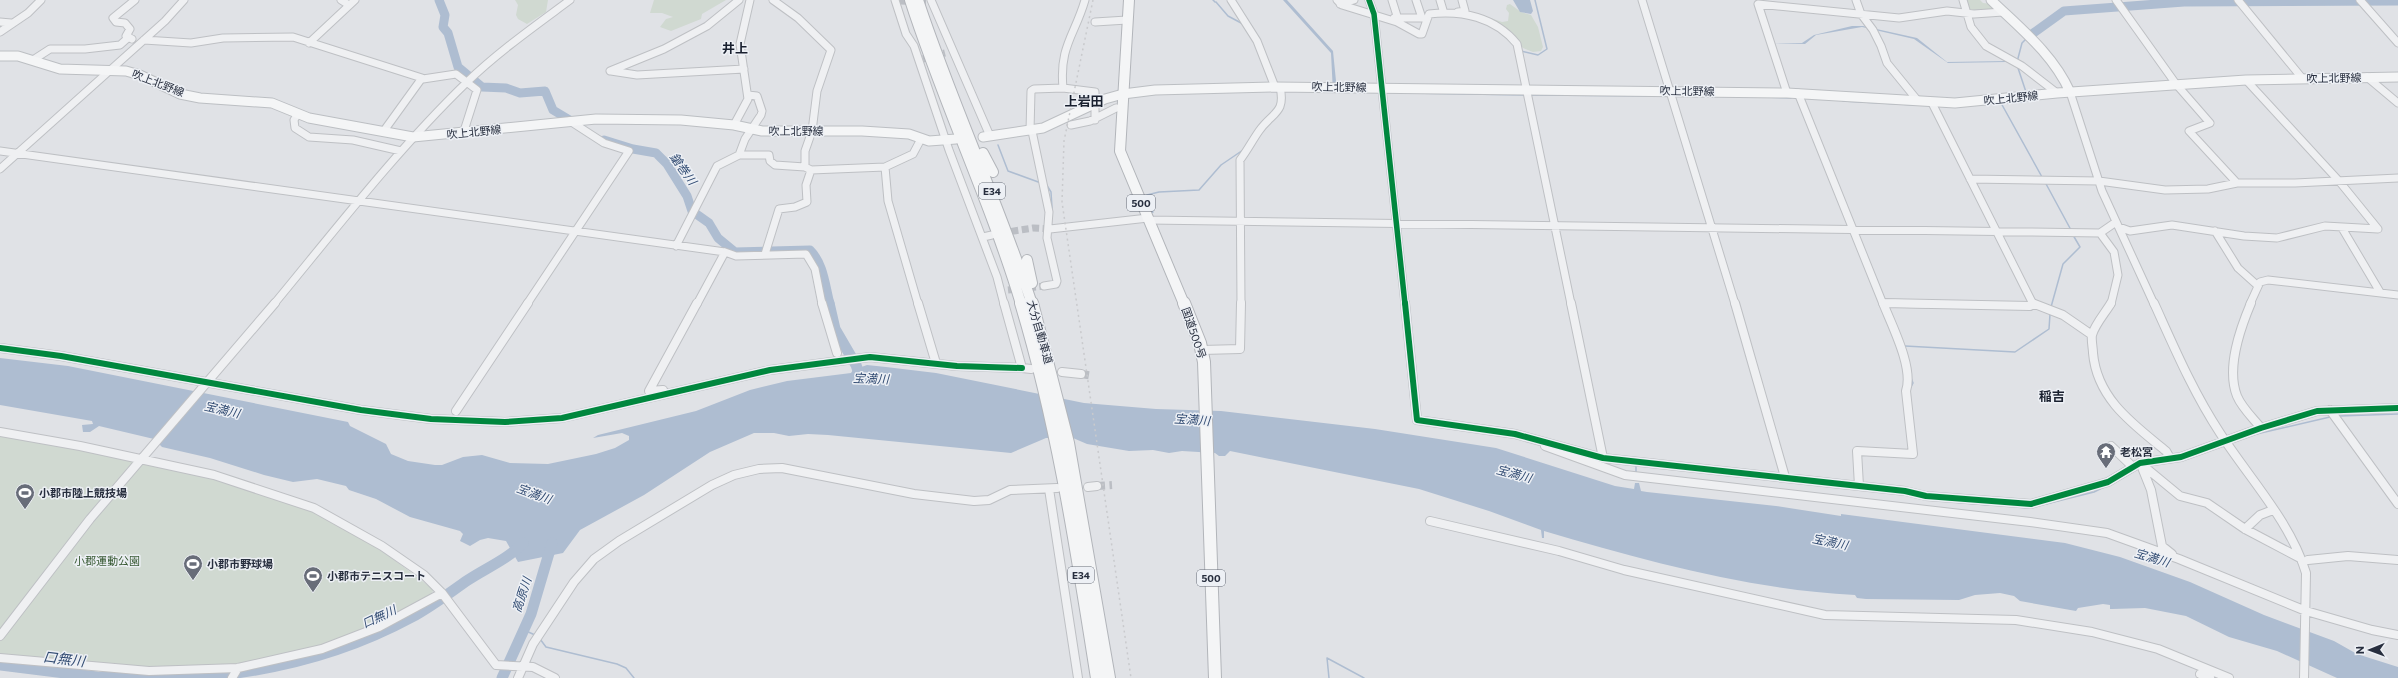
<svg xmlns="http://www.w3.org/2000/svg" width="2398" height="678" viewBox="0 0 2398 678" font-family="Commissioner,'Noto Sans JP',sans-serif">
	<rect width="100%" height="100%" fill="#e0e2e6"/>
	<path fill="#d0d9d1" d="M515,0H548L546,12L527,24L518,19L516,15L518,5Z
		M654,0H726L702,14L701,19L671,31L660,27L666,19L673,17L662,13H650Z
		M1965,0H1980L1983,3L1993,4L1998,11H1971Z
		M1510,4L1521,12L1531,15L1538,27L1543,47L1541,51L1533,52L1523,48L1514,38L1479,14L1502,22L1508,21L1509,13L1506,9L1507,5Z
		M0,436C87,450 174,466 258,492C274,498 291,502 307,508C353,528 394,559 434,590C421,608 384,623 364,630C325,645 285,659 245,665C164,676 81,662 0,655Z"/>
	<path fill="#aebdd1" d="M1283,0H1287L1333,51L1337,91L1333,93L1331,53Z
		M1513,0H1530L1533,11L1531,14L1520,12Z
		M1852,26H1863L1917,38L1947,62L2006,61L2014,64L2006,62L1948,63L1914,39L1862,27L1816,35L1805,44L1773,43H1802L1814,35Z
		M0,358L68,366L348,422L350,426L386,444L391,454L408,461L435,465H442L463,457L482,455L510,463L548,464L596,454L615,448L629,440V436L622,433L593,438L598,435L696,411L750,390L787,381L851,373L853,370L867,365L886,367L936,373L1084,403L1156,409L1221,411L1375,429L1496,448L1615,486L1634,489L1635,483H1639L1641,491L1647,492L1776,506L1841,516V514L2065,543L2120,557L2190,582L2264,615L2334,641L2357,654L2398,667V678H2337L2277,651L2229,637L2186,616L2145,608L2112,609H2110V605L2103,604L2078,608L2076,611L2020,601L2014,596L2000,593L1975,595L1959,600L1866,599L1857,598L1855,595C1752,590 1645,561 1544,531V538H1542L1541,530L1489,511L1419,489L1230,451L1225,456H1219L1215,453L1182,451L1169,453L1153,450L1129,451L1087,444L1073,438H1046L1011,453L828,435L808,434L789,436L774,433H754L710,452L644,495L580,530L563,553L518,562L506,541L488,538L480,540L470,546L460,541L463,534L460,531L410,517L376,499L349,490L346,486L317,479L293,482L264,475L210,458L162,447L154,439L99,426L90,432H83L82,425L93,424L92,421L0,405Z"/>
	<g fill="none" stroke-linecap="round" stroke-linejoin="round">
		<path stroke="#aebdd1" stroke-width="1.5" d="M1213,0L1215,2
			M1216,2L1228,16L1243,24
			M1521,51L1538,55L1547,49L1535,0
			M2017,62L2022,43L2027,38
			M2017,65L2026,92
			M1409,93L1525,95
			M1531,95L1669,96
			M1763,97L1791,98
			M1843,101L1917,105
			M2001,103L2023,102L2025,99
			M2001,103L2042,177
			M998,145L1008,171L1041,183
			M2045,182L2071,230
			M1046,184L1051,192L1052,208
			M1150,213L1153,212L1147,195L1159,192L1199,190L1221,165L1243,150
			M2051,307L2063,264L2080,247L2073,235
			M1905,346L2015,352L2049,329L2050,314
			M1911,378L1913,383L1911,387
			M2339,416L2398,414
			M2252,435L2330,417
			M1636,465V474
			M1953,502L1989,505
			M2046,504L2094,492L2104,487
			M2017,507L2031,508
			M524,630L535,635
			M540,639L546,647L617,664L626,668L634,678
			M1329,678L1327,658L1364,678"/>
		<path stroke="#aebdd1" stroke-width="9" d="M439,0L445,15L443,27L448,33L458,67L482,87L506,88L520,93L545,91L553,110L578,125
			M2032,34L2064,11L2184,2L2398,1
			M604,140L633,149L656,153L667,164L687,196L692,211L709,223L718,238L735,252L810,250C824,264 825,285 830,304"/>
		<path stroke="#aebdd1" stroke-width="11" d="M829,303L835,329L856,365L862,382
			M0,665L97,677L173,678
			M182,678C263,674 340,656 412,617C432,606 449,593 468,580C486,568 508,559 523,543
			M502,678L531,614L552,543"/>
		<path stroke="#bbbec4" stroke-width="7" stroke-dasharray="7 3.5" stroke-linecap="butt" d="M900,1L926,2
			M923,59L945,53
			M1001,233L1033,228L1050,229
			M1008,290L1044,286"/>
		<path stroke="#bbbec4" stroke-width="8" stroke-dasharray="8 4.5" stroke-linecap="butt" d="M1081,374L1093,376
			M1097,486L1112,485"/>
		<defs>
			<path id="minor-far1" d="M341,0L349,5
				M773,0L798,18L831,50L817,91L812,131L805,151V167L811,170L885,167L888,201L918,304
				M895,0L906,34L914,46L949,150L997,277L1004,304
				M931,0L990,136
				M1231,0L1257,41L1275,87
				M1337,0L1342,5L1397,22L1419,34H1422L1429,14C1462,10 1495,17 1517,44L1571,304
				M1369,0L1374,14L1405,304
				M1392,0L1398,19
				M1440,0L1443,10
				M1642,0L1735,304
				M1856,0L1861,14L1873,30L1881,46L1887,63L1918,101
				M1963,0L1971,27L1986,46L2022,66L2057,93
				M2116,0L2176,84L2210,123L2189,131L2237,183
				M2238,0L2302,78
				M2360,0L2398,43
				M1340,4L1354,0
				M1458,12L1465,11L1462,0
				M1394,18H1422L1416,0
				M0,22L11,23
				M1095,22L1127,20
				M0,32L28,13L41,0
				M132,39L126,36L130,29L125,23L116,22L113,18L135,0
				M144,40L191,43L223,38L293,37L422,78L383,132
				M309,43L355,0
				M33,60L50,49H85L120,45L129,37
				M610,71L664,49L707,26L739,0
				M611,71L637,75L744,69
				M2367,77L2398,103
				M423,79L456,74L477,90L463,134
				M1063,88L1095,92V120
				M2070,92L2102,191L2154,304
				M1787,93L1758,4L1899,18L1947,11L1974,14L2003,12
				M1798,93L1883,304
				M1932,103L2033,304
				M297,115L294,120L295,128L309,137L353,140L401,151
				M734,125L748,99L740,44L750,0
				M1071,125L1090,121L1116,108
				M1030,131L1031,91L1034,89L1063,88C1059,46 1075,35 1085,0
				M1032,131L1049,212L1047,238L1057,281L1056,284L1044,286
				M0,151L725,252L736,256L806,254L815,269L822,304
				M739,155H769L770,161L775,165L805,167
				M885,167L913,154L921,139
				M0,169L165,21L184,0
				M1970,179L2099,181L2165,190L2208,189L2237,183H2295L2398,178
				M1149,220L2100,233L2116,222
				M2119,227L2130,231L2172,225L2244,236L2277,238L2325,226L2378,229L2339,181L2246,80
				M2342,228L2380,292
				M1050,229L1148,218
				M2215,231L2238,268L2258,286
				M2100,233L2114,252L2118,275L2111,304
				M983,237L992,235
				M676,246L717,166L739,155L745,139L761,115L762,111L757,96L748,95
				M765,254L779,209L795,207L807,202L806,185L811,170
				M1883,303L1926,304
				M274,304C336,229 396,151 466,83C498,52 535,26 570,0
				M527,304L629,151L604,143L570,121
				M697,304L725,252
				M1241,304L1240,160C1247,151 1252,141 1259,131C1272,112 1286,114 1280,87
				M2250,304L2260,282L2268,280L2398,295"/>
			<path id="minor" d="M822,303L837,353
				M918,303L935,360
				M1004,303L1022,368L1031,369
				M1405,303L1417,420L1515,434L1603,458L1905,491L1926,496L2031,504L2108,482L2140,463L2181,457L2261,428L2317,411L2398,408
				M1571,303L1603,458
				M1735,303L1785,477
				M1883,303L2030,306L2033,304
				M2032,303L2063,315L2092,335
				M2111,303C2106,312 2095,324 2092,335C2091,340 2093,348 2093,353C2097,399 2133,424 2166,451L2170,458
				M2154,303C2174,347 2193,392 2220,433C2249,478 2290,521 2306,573L2304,678
				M2251,303C2240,329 2226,368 2237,396C2242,408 2253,418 2261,428
				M0,348L61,356L361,410L431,419L505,422L562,418L770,370L870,357L957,366L1022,368
				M1202,350L1240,349L1241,303
				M1062,372L1081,374
				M663,390L649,391L697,303
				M2330,410L2398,504
				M456,411L528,303
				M0,432L80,446L214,475L314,508L382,546L424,575L442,593L496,665L533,667L555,678
				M1545,446L1625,475L2030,522L2107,533L2179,559L2306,611L2372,630L2398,635
				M2111,446L2133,467
				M2140,463L2180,496L2207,503L2245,529L2300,558
				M2141,465L2151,490L2162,546L2172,554
				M1859,486L1857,451L1913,454L1906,391C1914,368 1892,326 1883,303
				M1088,487L1097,486
				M1049,489L1078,678
				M1430,521L1559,551L1624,570L1825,615L2016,620L2092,632L2158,649L2229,678
				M2245,529L2260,515L2273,510
				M2308,560L2348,556L2398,560
				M0,636L90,519L275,303
				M0,658L149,671L238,668L322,649L379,627L442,593
				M2200,674L2210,678
				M232,678L238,668
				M518,678L533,644L574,582L594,559L619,541L712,485L734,475L759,469L782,468L914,494L974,501L989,500L1010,490L1057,488"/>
			<path id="major" d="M1991,0C2020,28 2053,54 2070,92
				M0,56H18L60,69L126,71L140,75L180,94L200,98L272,103L309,118L413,137L596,119L681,120L734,125L762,131H862L909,134L929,141L956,139
				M983,137L1043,128L1105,99L1123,94L1155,90L1275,87L1787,93L1955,103L2057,93L2246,80L2398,77"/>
			<path id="highway-far1" d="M910,0C943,103 990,201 1021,304
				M918,0C952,103 998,201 1032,304
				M1129,0L1120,151L1184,304
				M983,153L993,172
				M1027,260L1032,283"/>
			<path id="highway" d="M1021,303C1058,425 1077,552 1097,678
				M1032,303L1068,443L1109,678
				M1184,303L1200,343L1204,362L1215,678"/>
		</defs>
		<use href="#minor-far1" stroke="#bec0c4" stroke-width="9"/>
		<use href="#minor" stroke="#bec0c4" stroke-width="10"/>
		<use href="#major" stroke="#bcbfc3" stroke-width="11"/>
		<use href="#highway-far1" stroke="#b2b5ba" stroke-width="12"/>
		<use href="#highway" stroke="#b2b5ba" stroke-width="14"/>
		<use href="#minor-far1" stroke="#eff0f2" stroke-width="7"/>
		<use href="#minor" stroke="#eff0f2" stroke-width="8"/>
		<use href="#major" stroke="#f4f5f6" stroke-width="9"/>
		<use href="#highway-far1" stroke="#f4f5f6" stroke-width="10"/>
		<use href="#highway" stroke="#f4f5f6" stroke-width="12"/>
		<path stroke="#c9cacd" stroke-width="1.5" stroke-dasharray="2 3.5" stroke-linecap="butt" d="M1093,0L1064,141L1062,202L1131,678"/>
		<defs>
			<path id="cycleway-far1" d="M1369,0L1374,14L1405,304"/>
			<path id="cycleway" d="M1405,303L1417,420L1515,434L1603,458L1905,491L1926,496L2031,504L2108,482L2140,463L2181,457L2261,428L2317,411L2398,408
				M0,348L61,356L361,410L431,419L505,422L562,418L770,370L870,357L957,366L1022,368"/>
		</defs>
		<use href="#cycleway-far1" stroke="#edf0f5" stroke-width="8"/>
		<use href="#cycleway" stroke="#edf0f5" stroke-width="9"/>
		<use href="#cycleway-far1" stroke="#00873e" stroke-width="5.5"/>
		<use href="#cycleway" stroke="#00873e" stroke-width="6"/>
	</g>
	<defs>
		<symbol id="temple-pin" viewBox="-11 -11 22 30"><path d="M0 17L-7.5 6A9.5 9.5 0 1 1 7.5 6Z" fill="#686d79" stroke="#edf0f5"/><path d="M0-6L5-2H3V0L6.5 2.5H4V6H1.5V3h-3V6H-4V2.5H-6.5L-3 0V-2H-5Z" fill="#fff"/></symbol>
		<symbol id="stadium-pin" viewBox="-11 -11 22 30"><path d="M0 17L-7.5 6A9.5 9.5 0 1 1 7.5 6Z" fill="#686d79" stroke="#edf0f5"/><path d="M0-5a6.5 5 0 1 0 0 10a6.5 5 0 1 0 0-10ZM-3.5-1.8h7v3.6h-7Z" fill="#fff"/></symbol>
	</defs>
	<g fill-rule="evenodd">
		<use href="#temple-pin" x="2095" y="441" width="22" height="30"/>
		<use href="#stadium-pin" x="14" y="482" width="22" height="30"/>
		<use href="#stadium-pin" x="182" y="553" width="22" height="30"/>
		<use href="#stadium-pin" x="302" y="565" width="22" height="30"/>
	</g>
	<g text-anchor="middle" stroke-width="3" stroke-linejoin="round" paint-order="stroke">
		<g fill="#edf0f5" stroke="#626875" stroke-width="1">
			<rect x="979" y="183" width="26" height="16" rx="3"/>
			<rect x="1127" y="195" width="28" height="16" rx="3"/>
			<rect x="1068" y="567" width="26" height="16" rx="3"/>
			<rect x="1197" y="570" width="28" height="16" rx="3"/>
		</g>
		<g font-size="10" font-weight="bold" fill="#272e3e">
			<text x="992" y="195">E34</text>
			<text x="1141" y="207">500</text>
			<text x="1081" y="579">E34</text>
			<text x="1211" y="582">500</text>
		</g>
		<g font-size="11" fill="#272e3e" stroke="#edf0f5">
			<text transform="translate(2334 78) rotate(-1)" y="4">吹上北野線</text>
			<text transform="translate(158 83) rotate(21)" y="4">吹上北野線</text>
			<text transform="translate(1339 87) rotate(1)" y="4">吹上北野線</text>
			<text transform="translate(1687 91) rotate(1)" y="4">吹上北野線</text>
			<text transform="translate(2011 98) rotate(-6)" y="4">吹上北野線</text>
			<text x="796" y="135">吹上北野線</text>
			<text transform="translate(474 132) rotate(-6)" y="4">吹上北野線</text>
			<text transform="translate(1040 332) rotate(74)" y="4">大分自動車道</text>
			<text transform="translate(1194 333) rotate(71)" y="4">国道500号</text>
		</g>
		<g font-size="11" font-weight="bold" fill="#272e3e" stroke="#edf0f5" text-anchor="start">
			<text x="2120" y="456">老松宮</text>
			<text x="39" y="497">小郡市陸上競技場</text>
			<text x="207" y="568">小郡市野球場</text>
			<text x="327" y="580">小郡市テニスコート</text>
		</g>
		<g font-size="11" fill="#395a34" stroke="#edf0f5">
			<text x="107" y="565">小郡運動公園</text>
		</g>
		<g font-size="12" font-style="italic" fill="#314b72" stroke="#edf0f5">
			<text transform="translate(683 169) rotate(54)" y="4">鎗巻川</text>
			<text transform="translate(871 379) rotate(2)" y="4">宝満川</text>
			<text transform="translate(222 410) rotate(13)" y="4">宝満川</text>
			<text transform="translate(1192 420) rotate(4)" y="4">宝満川</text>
			<text transform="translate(1514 474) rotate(15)" y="4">宝満川</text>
			<text transform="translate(534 494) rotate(20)" y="4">宝満川</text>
			<text transform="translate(1830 542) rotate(12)" y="4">宝満川</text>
			<text transform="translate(2152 558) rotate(17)" y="4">宝満川</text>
			<text transform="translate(522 595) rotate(-72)" y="4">高原川</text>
			<text transform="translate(379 617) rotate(-25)" y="4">口無川</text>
		</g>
		<g font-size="13" font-weight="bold" fill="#19202f" stroke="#edf0f5">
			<text x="735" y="53">井上</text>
			<text x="1084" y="106">上岩田</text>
			<text x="2052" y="401">稲吉</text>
		</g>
		<g font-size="14" font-style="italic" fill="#314b72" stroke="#edf0f5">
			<text transform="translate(64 659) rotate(7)" y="5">口無川</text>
		</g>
	</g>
	<g transform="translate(2370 650) rotate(269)" stroke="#edf0f5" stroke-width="3" paint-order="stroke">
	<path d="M0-3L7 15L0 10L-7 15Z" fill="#272e3e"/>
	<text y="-6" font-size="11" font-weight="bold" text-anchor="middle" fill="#272e3e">N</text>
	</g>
</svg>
